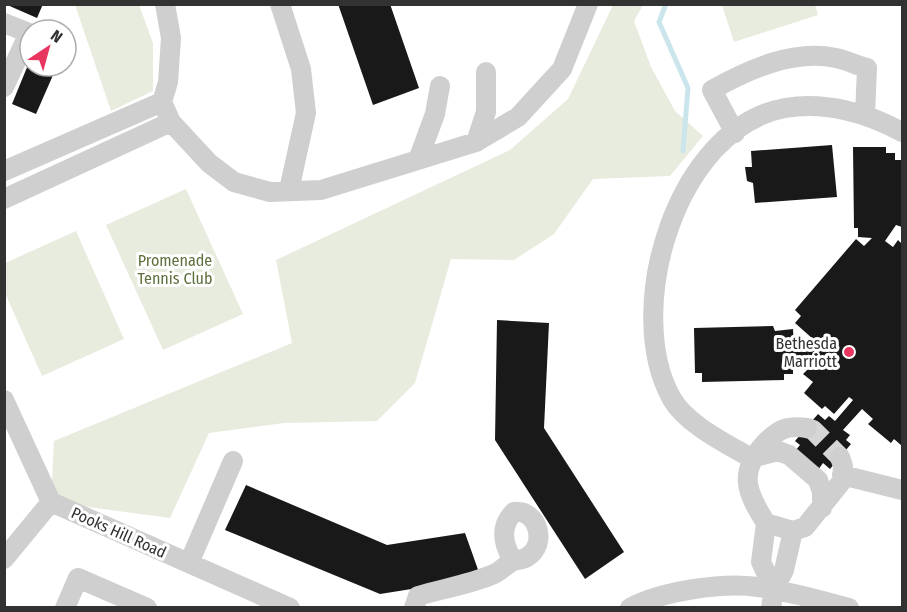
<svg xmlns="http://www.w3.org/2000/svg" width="907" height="612" viewBox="0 0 907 612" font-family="'Fira Sans Condensed',sans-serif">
	<rect width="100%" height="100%" fill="#fff"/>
	<path fill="#e8ecde" d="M75,5H139L153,43V91L111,111Z
		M613,5H643L634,21L651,67L675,111L703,136L670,176L593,179L554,234L514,260L451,259L415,383L377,421L284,423L209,433L170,518L51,502L54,441L292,343L276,260L510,150L568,99Z
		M722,5H815L818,15L734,42Z
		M186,189L243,314L163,350L106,225Z
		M76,231L124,339L42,376L5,293V263Z"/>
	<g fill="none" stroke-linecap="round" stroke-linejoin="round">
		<path stroke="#cbe5ec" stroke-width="5" d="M666,4L659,22L688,88L683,151"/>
	</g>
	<path fill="#191919" d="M5,4H43L37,18Z
		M338,4H390L419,88L373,105Z
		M30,60V66H57L36,114L12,104Z
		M832,145L837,197L755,203L753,183L747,181L745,167H752L751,151Z
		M853,147H886V153H895V160H902V227L896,225L885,241L893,247L898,240L902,244V446L894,439L891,443L868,424L873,419L862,409L843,430L850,435L846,440L851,444L830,469L823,463L818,470L795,451L800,445L795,441L818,414L825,420L829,416L835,421L853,400L849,397L834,414L825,406L822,409L804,393L813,382L803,374L809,368L800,361V369H793V374H784V380L702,382V373H695L694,328L773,326L775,331L793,329L794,347L813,339L795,323L801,316L795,310L856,239L864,246L872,238L858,237V228H854Z
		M497,320L549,323L544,428L624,552L585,579L495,440Z
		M246,485L387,545L465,533L481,578L380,594L225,530Z"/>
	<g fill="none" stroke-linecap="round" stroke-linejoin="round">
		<path stroke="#d6d6d6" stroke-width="20" stroke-dasharray="20 10" stroke-linecap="butt" d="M807,428L813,430L840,457"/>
		<path stroke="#cfcfcf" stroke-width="20" d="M165,4L171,38L168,82L162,102L171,122L209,163L234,182L270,192L321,190L476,142L486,112V72
			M280,4L301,69L306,113L289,190
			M4,23L29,33L4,87
			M735,133L712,90C747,70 793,49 836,58C846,60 856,65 867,68L865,115
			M476,142L518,117L562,69L588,4
			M418,160L435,114L440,86
			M4,171L162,102
			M4,199L171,122
			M4,400L51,502L290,608
			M807,428C787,425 779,429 765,443C738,472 746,492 766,523L793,531L805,527L842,481L843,466L840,457
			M842,475L902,490
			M822,508V492L818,480L789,455L778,451L751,458C727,444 686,424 672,399C622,311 676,128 785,108C825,101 867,113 902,132
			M766,523L761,562L774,589
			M4,559L51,502
			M189,563L233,461
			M65,608L78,578L147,608
			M414,608L418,596C442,589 471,584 494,574C501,571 506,564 514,561C518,559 523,560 527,557C548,545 538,509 514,512C499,527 503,544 513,561
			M630,608C662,591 722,582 758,587C789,591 819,600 849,608
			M771,608L774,589L784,570L793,531"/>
	</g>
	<circle fill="#e83660" stroke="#fff" stroke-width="2" cx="849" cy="352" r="6"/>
	<g text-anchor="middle" stroke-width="6" stroke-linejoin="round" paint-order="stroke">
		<g font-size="16" fill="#5d703e" stroke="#fff">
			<text x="175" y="266">Promenade<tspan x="175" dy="18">Tennis Club</tspan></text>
		</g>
		<g font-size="16" fill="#323232" stroke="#fff" text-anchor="end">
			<text x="837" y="349">Bethesda<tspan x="837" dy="18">Marriott</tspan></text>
		</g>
		<g font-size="16" fill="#323232" stroke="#fff">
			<text transform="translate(119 532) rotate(24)" y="6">Pooks Hill Road</text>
		</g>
	</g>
	<rect width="907" height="612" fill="none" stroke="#323232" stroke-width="12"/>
	<g transform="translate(48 48) rotate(36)"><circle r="28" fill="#ffffff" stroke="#adadad" stroke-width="1.5"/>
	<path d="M0-4.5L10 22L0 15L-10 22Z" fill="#e83660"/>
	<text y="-9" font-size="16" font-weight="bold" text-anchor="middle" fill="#323232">N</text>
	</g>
</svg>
